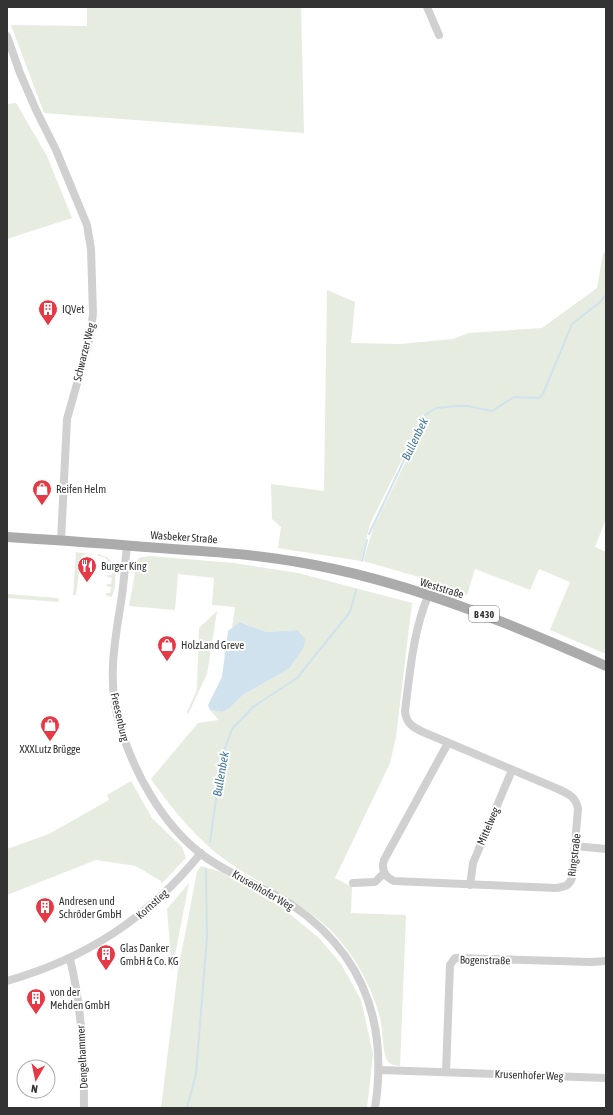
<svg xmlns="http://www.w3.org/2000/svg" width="613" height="1115" viewBox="0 0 613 1115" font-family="'Asap Condensed',sans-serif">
	<rect width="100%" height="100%" fill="#fff"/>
	<path fill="#e6ecdf" d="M87,7H301L304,133L44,113L11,25L87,26Z
		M16,103L47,156L72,218L7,239V104Z
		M606,251V519L595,547L606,552V654L550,630L570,582L539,569L530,590L475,569L467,595L419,577L363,561L374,526L424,425L420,423L370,524L361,561L278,548L281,527L272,519L271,484L324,491L327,290L355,302L351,343L400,344L453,339L469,333L542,328L597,288L603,254Z
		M76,552L97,555L85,554L81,557L76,595H73Z
		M98,554L107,557L116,566L115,586L112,597L107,596L106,593H110L111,587L106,586L107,584H111L112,578L107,577L108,575H112L113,568H108V560L104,557L98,556Z
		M149,556L234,563L298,573L412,603L396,737L390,763L335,878L352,887L351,913L406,915L400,1066C395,1065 390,1065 387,1060C382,1050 383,1029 380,1018C373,991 360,965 342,943C315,909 273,891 237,868C201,845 176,814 151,779L198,723L219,720L210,710L222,712L230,708L243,695L290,668L304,647L297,630L267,632L241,622L232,628L235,607L212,605L214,578L178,574L175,610L129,606L137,562L139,558Z
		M7,594L58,598L59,602L7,598Z
		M217,611L207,674L188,714L187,712L197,690L199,628Z
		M131,781L152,818L182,847L186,858L161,884V881L136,866L96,860L7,895V849L49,834L109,800L107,795Z
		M201,866L221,872L284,909L320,939L341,964L361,1000L373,1054L367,1108H161L178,970L197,872Z
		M189,883L172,971L167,909Z"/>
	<path fill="#cfe2ee" d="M240,622L267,632L297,630L305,639L304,647L290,668L243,695L230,708L222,712L210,710L208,705L222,677L228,631Z"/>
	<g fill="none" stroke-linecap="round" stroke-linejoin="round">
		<path stroke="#cfe2ee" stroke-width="2" d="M369,534L426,414L436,408L458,406H468L492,411L514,397L539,398L543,394L572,324L599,303L606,295
			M362,561L367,540
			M210,842L222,756L232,729L253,707L297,678L350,612L356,590
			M187,1108L196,1074L207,937L206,870"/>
		<path stroke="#d0d0d0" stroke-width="8" d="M427,7L439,35
			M7,36L20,73L36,110L56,150L87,225L91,249L93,314L89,341L67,419L61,541
			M127,545C125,564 124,584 121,602C114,644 107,685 120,726C134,773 162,823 200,853C228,875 263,886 292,905C364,954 388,1024 375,1108
			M428,596C413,632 410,672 405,711C406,723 412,727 423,732L558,789C569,794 576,797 578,809L572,878C569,886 564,887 556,888L394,881C385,877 381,870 384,860L448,743
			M575,846L606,849
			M353,883L375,882L384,873
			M470,885L473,863L512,770
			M70,959C82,1008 84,1058 84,1108
			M7,981C87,958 148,918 201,853
			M380,1070L606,1078
			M446,1072L450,965L455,958L591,962L606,961"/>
		<path stroke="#ababab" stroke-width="10" d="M7,537C54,540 100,543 146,547C197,551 248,553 298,562C405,580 507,622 606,666"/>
	</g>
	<defs>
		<symbol id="building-pin" viewBox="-11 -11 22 30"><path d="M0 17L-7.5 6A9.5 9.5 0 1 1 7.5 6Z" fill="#e63946" stroke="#fff"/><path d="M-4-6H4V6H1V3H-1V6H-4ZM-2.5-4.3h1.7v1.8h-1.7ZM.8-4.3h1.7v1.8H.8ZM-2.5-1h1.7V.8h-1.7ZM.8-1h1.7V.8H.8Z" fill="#fff"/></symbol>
		<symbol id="shop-pin" viewBox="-11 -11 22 30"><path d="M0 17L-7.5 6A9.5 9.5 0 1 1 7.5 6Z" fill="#e63946" stroke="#fff"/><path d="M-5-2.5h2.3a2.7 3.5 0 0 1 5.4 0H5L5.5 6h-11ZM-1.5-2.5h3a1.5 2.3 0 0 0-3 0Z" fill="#fff"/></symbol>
		<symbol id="restaurant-pin" viewBox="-11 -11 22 30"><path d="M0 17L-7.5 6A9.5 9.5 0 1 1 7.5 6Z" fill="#e63946" stroke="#fff"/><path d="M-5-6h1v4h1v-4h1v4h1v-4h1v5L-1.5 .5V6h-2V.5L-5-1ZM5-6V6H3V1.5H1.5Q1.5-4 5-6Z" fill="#fff"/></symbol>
	</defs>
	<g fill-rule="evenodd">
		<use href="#building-pin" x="37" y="298" width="22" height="30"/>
		<use href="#shop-pin" x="31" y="478" width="22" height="30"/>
		<use href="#restaurant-pin" x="76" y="555" width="22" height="30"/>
		<use href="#shop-pin" x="156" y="634" width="22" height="30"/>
		<use href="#shop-pin" x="39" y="714" width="22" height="30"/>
		<use href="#building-pin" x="34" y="896" width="22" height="30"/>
		<use href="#building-pin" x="95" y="943" width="22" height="30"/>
		<use href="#building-pin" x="25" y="987" width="22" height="30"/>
	</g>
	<g text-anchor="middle" stroke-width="4" stroke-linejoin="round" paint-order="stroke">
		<rect fill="#fff" stroke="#707070" stroke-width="1" x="469" y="606" width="30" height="16" rx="3"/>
		<g font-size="10" font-weight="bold" fill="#333">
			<text x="484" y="618">B 430</text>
		</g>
		<g font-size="11" fill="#333" stroke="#fff" text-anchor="start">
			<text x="62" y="313">IQVet</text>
			<text x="56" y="493">Reifen Helm</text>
			<text x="101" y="570">Burger King</text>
			<text x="181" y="649">HolzLand Greve</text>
			<text x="50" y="753" text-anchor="middle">XXXLutz Brügge</text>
			<text x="59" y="905">Andresen und<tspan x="59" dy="13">Schröder GmbH</tspan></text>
			<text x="120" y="952">Glas Danker<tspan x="120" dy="13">GmbH &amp; Co. KG</tspan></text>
			<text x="50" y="996">von der<tspan x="50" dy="13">Mehden GmbH</tspan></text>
		</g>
		<g font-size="11" fill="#333" stroke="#fff">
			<text transform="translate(84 352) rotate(-76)" y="4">Schwarzer Weg</text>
			<text transform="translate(184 537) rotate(4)" y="4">Wasbeker Straße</text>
			<text transform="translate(442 588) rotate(17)" y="4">Weststraße</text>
			<text transform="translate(120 717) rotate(77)" y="4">Freesenburg</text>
			<text transform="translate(488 826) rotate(-67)" y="4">Mittelweg</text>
			<text transform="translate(574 855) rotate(-83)" y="4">Ringstraße</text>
			<text transform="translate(263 890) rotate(30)" y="4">Krusenhofer Weg</text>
			<text transform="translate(152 904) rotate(-42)" y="4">Kornstieg</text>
			<text transform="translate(485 960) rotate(1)" y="4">Bogenstraße</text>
			<text transform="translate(82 1057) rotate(-93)" y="4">Dengelhammer</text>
			<text transform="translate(529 1075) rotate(2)" y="4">Krusenhofer Weg</text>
		</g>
		<g font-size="12" font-style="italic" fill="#3f7597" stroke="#fff">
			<text transform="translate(415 439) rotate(-64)" y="4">Bullenbek</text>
			<text transform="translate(221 774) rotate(-80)" y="4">Bullenbek</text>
		</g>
	</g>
	<rect width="613" height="1115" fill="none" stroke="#333333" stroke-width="16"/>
	<g transform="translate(36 1079) rotate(189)"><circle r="19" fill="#ffffff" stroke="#adadad"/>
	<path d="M0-3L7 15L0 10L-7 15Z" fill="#e63946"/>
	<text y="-6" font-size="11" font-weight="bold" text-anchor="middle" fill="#333333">N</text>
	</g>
</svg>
